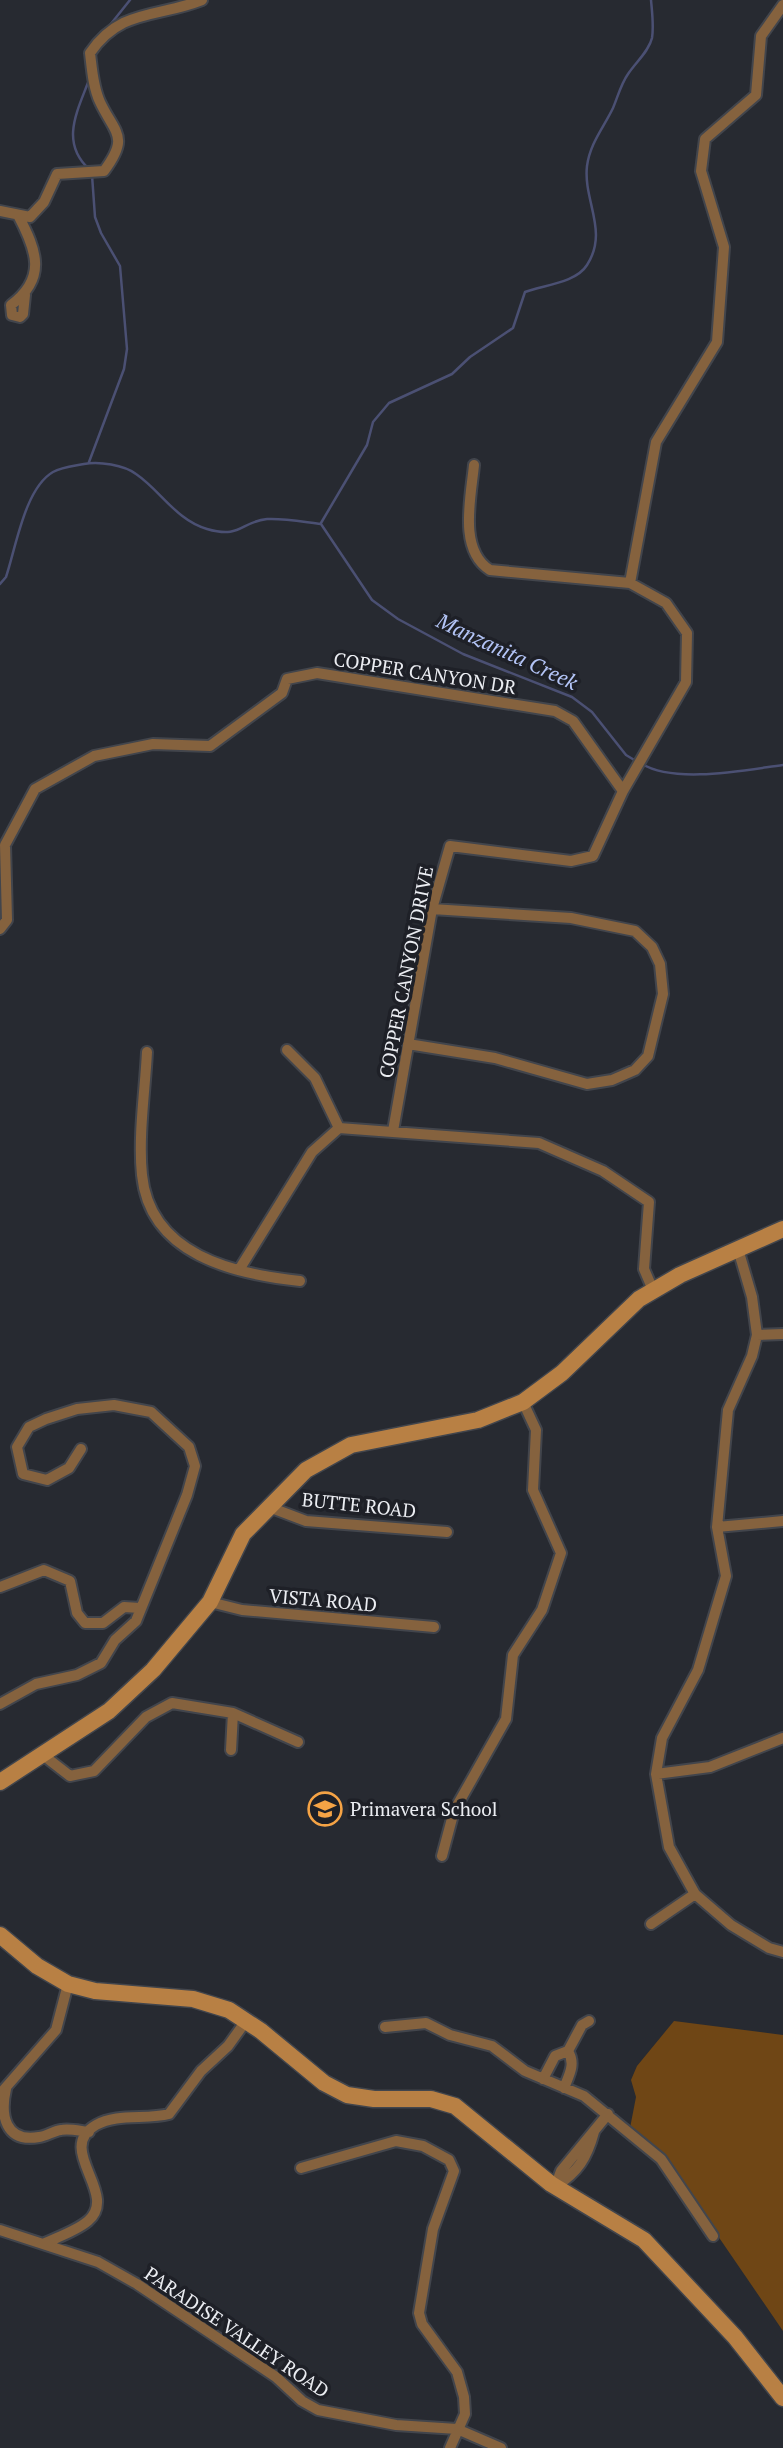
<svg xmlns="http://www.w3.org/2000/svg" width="783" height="2448" viewBox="0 0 783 2448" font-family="'PT Serif',serif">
	<rect width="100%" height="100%" fill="#272a31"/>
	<path fill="#6f4615" d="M674,2021L783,2035V2331L670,2166L651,2143L630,2128L636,2097L631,2080L637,2066Z"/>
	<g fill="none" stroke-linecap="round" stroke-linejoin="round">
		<path stroke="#4b5073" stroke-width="2.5" d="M110,25L130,0
			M89,169C60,142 77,112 89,80
			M89,462L124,369L127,349L120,266L101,233L95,217L92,175
			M321,523L367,445L373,422L389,403L452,374L470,357L513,328L525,292C543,285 576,283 587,265C609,231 583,201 587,166C590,143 604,127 613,108C618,96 621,84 628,74C636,62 649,51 652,38C654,26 652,12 651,0
			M0,584L6,577C16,547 25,488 53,472C62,467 74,466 84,464C99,461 124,465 136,474C161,491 176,520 207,529C241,539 240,522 267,519C284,518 304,522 321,524L372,600L398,619L463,654L572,697L592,712L626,755L636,761
			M642,764C675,784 745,770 783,765"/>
		<defs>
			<path id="street" d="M0,211L30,217L44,202L57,174L104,171C130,136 115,134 100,102C93,87 92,69 90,53C121,8 157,18 202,0
				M18,215C37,251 47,278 11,305L12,315L20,317L23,314L25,295
				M474,465C471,497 458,550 490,570L630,583
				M0,929L7,920L5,845L35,789L94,756L153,744L210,746L282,693L287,679L317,673L555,711L573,721L623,791
				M408,1044L495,1058L587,1084L612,1080L635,1070L648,1056L663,994L660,964L652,947L635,931L571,918L432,909
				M287,1050L315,1078L339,1128
				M147,1052C145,1091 138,1137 142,1175C150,1255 234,1274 300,1281
				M393,1131L432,909L450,846L571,861L593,856L623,791L686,682L687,633L666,603L630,583L656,442L717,342L724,247L701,171L705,139L756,95L761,36L783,5
				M738,1249L752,1297L757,1335L752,1356L728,1410L717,1527L726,1576L698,1670L662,1738L656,1774L669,1847L695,1894L731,1925L769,1948L783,1952
				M239,1270L312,1152L339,1128L539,1143L603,1171L649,1202L644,1269L653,1290
				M757,1335L783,1334
				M269,1507L306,1521L447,1532
				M717,1527L783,1521
				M0,1587L44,1570L70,1581L77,1613L85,1623H103L124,1607L140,1608
				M210,1602L242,1610L434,1627
				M0,1704L36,1684L77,1675L101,1663L115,1640L136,1621L187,1495L195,1466L189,1447L151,1412L114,1405L77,1409L46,1419L29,1427L17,1447L23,1474L47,1480L69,1468L81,1449
				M231,1750L233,1713
				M43,1755L70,1776L94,1771L146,1717L172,1703L233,1713L298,1742
				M656,1774L710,1767L783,1738
				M442,1856L454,1811L506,1719L513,1655L542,1610L561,1553L533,1490L536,1430L523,1402
				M651,1924L695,1894
				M385,2027L426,2023L450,2035L492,2046L525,2071L584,2096L661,2159L713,2236
				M568,2051L582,2025L589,2021
				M543,2079L555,2056L568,2051C576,2064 569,2075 564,2088
				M6,2089C0,2115 5,2143 39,2137C47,2136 53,2131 61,2130C69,2128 80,2131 89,2132
				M0,2094L56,2030L68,1984
				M594,2132C587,2158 578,2172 555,2187L561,2171L608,2114
				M301,2168L396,2141L423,2146L449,2160L454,2171L433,2229L419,2313L422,2324L457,2372L464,2397L465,2414L450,2448
				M0,2230L98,2262L137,2284L276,2377L302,2401L318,2410L396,2425L457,2429L501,2448
				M45,2243C58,2237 76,2231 88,2221C120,2194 54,2149 96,2125C117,2113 146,2120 169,2114L201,2071L228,2046L246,2021"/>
			<path id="secondary" d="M0,1782L109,1711L153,1670L210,1602L243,1534L306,1470L351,1445L478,1420L523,1402L562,1373L639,1299L680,1275L783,1229
				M0,1935L37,1966L68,1984L95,1991L193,1999L229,2010L261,2031L324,2083L347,2095L374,2099H431L455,2106L551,2184L644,2240L735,2337L783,2398"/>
		</defs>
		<use href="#street" stroke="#42454c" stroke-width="14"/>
		<use href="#secondary" stroke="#42454c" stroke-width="19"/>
		<use href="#street" stroke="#85623e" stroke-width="10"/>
		<use href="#secondary" stroke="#b88044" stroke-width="16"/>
	</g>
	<defs>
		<symbol id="school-ring" viewBox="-11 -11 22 22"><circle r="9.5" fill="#1e2027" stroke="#f5a345" stroke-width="1.5"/><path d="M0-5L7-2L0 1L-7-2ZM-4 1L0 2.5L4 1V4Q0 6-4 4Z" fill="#f5a345"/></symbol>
	</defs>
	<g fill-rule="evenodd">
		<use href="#school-ring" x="306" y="1790" width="38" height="38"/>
	</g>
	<g text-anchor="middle" stroke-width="7" stroke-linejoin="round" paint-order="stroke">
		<g font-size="19" fill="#ebedf2" stroke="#1e2027">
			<text transform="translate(425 673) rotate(9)" y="7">COPPER CANYON DR</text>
			<text transform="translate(406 972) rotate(-79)" y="7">COPPER CANYON DRIVE</text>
			<text transform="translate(359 1505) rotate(6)" y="7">BUTTE ROAD</text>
			<text transform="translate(323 1600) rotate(5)" y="7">VISTA ROAD</text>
			<text transform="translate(237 2332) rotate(34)" y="7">PARADISE VALLEY ROAD</text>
		</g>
		<g font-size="19" fill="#ebedf2" stroke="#1e2027" text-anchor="start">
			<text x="350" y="1816">Primavera School</text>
		</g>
		<g font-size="21" font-style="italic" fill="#b3c4f6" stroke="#1e2027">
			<text transform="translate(507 652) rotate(25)" y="7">Manzanita Creek</text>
		</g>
	</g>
</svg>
